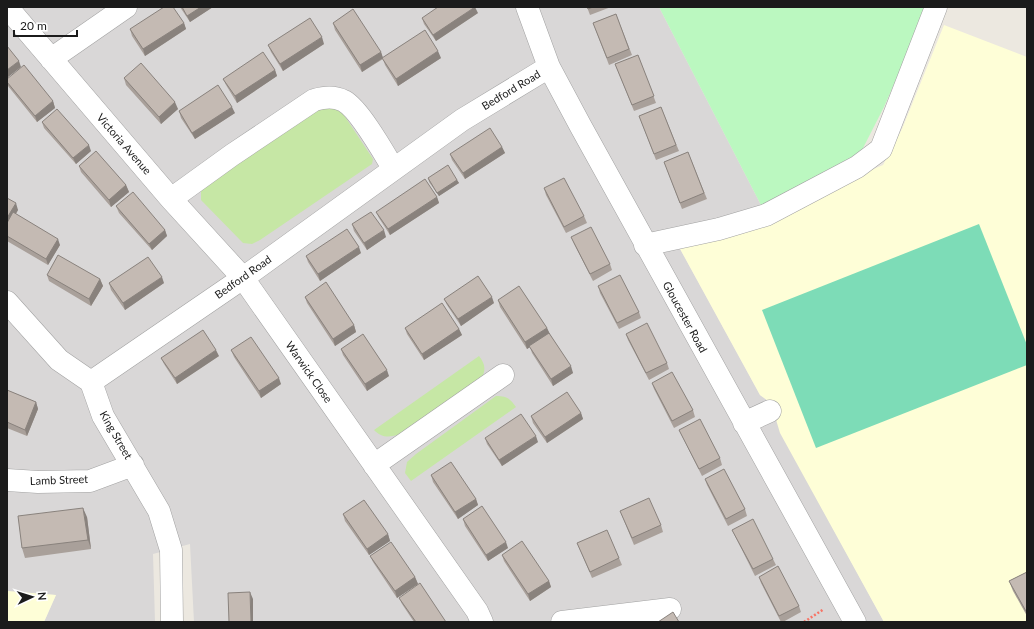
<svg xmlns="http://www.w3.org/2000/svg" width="1034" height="629" viewBox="0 0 1034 629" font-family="Lato,sans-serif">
	<rect width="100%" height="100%" fill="#ece8e0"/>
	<path fill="#d9d7d7" d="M7,7H659L762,207L679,247L760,395L771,403L781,433L884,622H194L190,544L153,554L155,622H44L56,595L7,591Z"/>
	<path fill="#fefed7" d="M944,25L1027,57V622H884L780,433L771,403L760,395L679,247L772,212L883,165L902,129Z
		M7,591L56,595L44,622H7Z"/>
	<path fill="#c6e7a5" d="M331,107L342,112L373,159L372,164L260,240L252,244L243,243L201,200V191L208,182L319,109Z
		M479,356C485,364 486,368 482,378L401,434C390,437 383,439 374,430Z
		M496,396C506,396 510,398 516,407L411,481L405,473L407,462L416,454Z"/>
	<path fill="#bbf8c0" d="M659,7H928L884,107L861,152L762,207Z"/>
	<path fill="#7ddcb7" d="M979,224L1027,345V365L816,448L762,310Z"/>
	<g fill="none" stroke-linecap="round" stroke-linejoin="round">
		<defs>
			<path id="minor" d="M7,7L171,199L243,278L477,611L482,622
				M527,7L549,67L580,125L855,622
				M51,59L126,7
				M171,199L232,155L314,100C325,97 334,96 344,101C359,109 384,153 393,168
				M645,245L719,229L766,215L857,167L881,149L936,7
				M7,302L59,360L91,382L103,416L159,511L171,550L172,622
				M91,382L243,278L462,120L549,67
				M744,423L770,411
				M374,465L503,375
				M7,480L38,482L90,481L133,465
				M562,622L670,609"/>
		</defs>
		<use href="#minor" stroke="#a2a2a2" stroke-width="23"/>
		<path stroke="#f77466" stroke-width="2.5" stroke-dasharray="2 2" stroke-linecap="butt" d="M804,622L824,609"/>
		<use href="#minor" stroke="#fff" stroke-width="22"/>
	</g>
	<path fill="#a9a09a" d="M180,7H213L190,22Z
		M587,7H611L590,15Z
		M478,13L436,41L424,24L422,18Z
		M616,14L632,55L609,65L593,23Z
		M184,23L186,29L145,56L132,36L130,29Z
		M333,23L381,52L383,58H441L398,86L385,65L383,59L362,72L335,30Z
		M324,44L283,71L271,52L268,45Z
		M638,55L656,103L634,111L615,64Z
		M275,70L277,76L237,103L226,85L223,79Z
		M124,78L178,109L161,124L126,85Z
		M7,79L53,101L55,108L37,122L8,86L7,84Z
		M661,107L679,151L656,160L639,116Z
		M179,111L235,113L195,139L181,118Z
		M42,122L91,151L76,164L44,128Z
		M502,147L505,153L465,179L452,160L450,154Z
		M688,152L707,199L682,209L664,162Z
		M79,166L126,185L129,192L111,207L81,172Z
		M428,178L457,180L459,183L439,196L429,182Z
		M544,188L584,216L587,223L566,233L546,195Z
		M437,197L439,203L390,235L379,218L376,212Z
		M7,198L18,210L16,214L60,245L48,265L7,241Z
		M116,206L165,230L167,236L152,250L119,213Z
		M352,224L386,237L367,250L354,231Z
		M571,237L610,264L612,270L593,281L574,244Z
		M361,253L320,281L308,262L306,256Z
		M47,275L100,279L103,286L91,306L49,281Z
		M109,283H164L125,310L111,290Z
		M598,286L639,312L641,318L619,329L600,293Z
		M305,297L354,325L356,332L335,346L307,303Z
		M444,299L494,303L461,326L447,305Z
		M498,300L547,328L549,333L573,373L553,386L532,353L530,347L527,349L500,307Z
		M405,328L459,329L462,335L424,360L407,334Z
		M626,334L667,363L669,369L649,380L628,340Z
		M341,349L389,376L367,391L343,355Z
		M231,350L281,384L261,398L234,357Z
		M219,356L177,384L164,364L161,358Z
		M652,383L693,410L695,417L674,428L654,389Z
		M7,390L36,402L38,409L27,436L7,428Z
		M581,413L583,419L547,443L533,423L531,416Z
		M679,430L720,458L722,465L702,476Z
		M485,438L538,442L502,466L487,444Z
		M431,475L476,499L478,505L458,519L433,482Z
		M705,479L745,509L747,516L728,526L707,485Z
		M620,511L661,525L663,532L634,545Z
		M343,514L388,534L390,541L369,555L345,521Z
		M87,517L91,549L25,558L22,548Z
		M463,519L508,548L488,561L465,526Z
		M732,530L773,559L776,565L755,576Z
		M577,543L619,558L622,565L592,578Z
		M502,555L549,581L551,587L530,601L504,561Z
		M370,556L415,577L418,584L397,598L373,562Z
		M1027,572V616L1013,591L1009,581Z
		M759,577L799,606L801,612L783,622H781L761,583Z
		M399,598L447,622H414L402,604Z"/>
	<path fill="#89827d" d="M201,7H213L190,22L187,16Z
		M475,7L478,13L436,41L433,35Z
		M184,23L186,29L145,56L143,49Z
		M322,37L324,44L283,71L280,64Z
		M438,51L441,58L398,86L396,79Z
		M381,52L383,58L362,72L360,65Z
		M19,61L21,67L7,78V70Z
		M275,70L277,76L237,103L235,96Z
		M53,101L55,108L37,122L35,116Z
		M175,102L178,109L161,124L159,117Z
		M232,107L235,113L195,139L192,133Z
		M89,145L91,151L76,164L73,158Z
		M502,147L505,153L465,179L463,173Z
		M457,180L459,183L439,196L437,193Z
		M126,185L129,192L111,207L109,200Z
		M437,197L439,203L390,235L388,229Z
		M16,203L18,210L7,228V218Z
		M165,230L167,236L152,250L149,244Z
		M384,230L386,237L367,250L364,243Z
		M58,239L60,245L48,265L46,259Z
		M359,247L361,253L320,281L318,274Z
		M162,277L164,283L125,310L123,303Z
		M100,279L103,286L91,306L89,299Z
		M492,297L494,303L461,326L458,319Z
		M354,325L356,332L335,346L333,339Z
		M547,328L550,334L527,349L525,342Z
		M459,329L462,335L424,360L422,354Z
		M216,350L219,356L177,384L175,378Z
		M571,366L573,373L553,386L551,379Z
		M387,370L389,376L367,391L365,384Z
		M279,378L281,384L261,398L259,391Z
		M36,402L38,409L27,436L25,430Z
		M581,413L583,419L547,443L545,437Z
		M536,436L538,442L502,466L499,460Z
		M476,499L478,505L458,519L455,512Z
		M83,508L87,517L91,549L88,540Z
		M388,534L390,541L369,555L367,549Z
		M506,542L508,548L488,561L486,555Z
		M415,577L418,584L397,598L395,591Z
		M549,581L551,587L530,601L528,594Z
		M250,592L253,599V622H251Z"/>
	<path fill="#c4bab3" stroke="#89827d" d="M164,7H173L184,23L143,49L130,29Z
		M182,7H201L187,16Z
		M438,7H475L433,35L422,18Z
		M587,7H593L588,9Z
		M353,9L381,52L360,65L333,23Z
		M616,14L629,49L607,58L593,23Z
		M310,18L322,37L280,64L268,45Z
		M425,30L438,51L396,79L382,58Z
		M7,46L19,61L7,70Z
		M263,52L275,70L235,96L223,79Z
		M638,55L654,96L632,105L615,64Z
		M141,63L175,102L159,117L124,78Z
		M24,65L53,101L35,116L7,82V79Z
		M218,85L232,107L192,133L179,111Z
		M661,107L676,145L654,154L639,116Z
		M57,109L89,145L73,158L42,122Z
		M490,128L502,147L463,173L450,154Z
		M96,151L126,185L109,200L79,166Z
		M688,152L704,193L680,203L664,162Z
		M448,165L457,180L437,193L428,178Z
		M564,178L584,216L564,227L544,188Z
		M425,179L437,197L388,229L376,212Z
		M133,192L165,230L149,244L116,206Z
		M7,198L16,203L7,218Z
		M13,212L58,239L46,259L7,236V223Z
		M371,212L384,230L364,243L352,224Z
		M591,227L610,264L590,274L571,237Z
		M347,229L359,247L318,274L306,256Z
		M58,255L100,279L89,299L47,275Z
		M148,257L162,277L123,303L109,283Z
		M620,275L639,312L617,323L598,286Z
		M478,276L492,297L458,319L444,299Z
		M326,282L354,325L333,339L305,297Z
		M519,286L547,328L525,342L498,300Z
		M442,303L459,329L422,354L405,328Z
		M647,323L667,363L646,373L626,334Z
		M203,330L216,350L175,378L161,358Z
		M549,333L571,366L551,379L529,346Z
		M363,334L387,370L365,384L341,349Z
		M251,337L279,378L259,391L231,350Z
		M672,372L693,410L672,421L652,383Z
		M7,390L36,402L25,430L7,422Z
		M567,392L581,413L545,437L531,416Z
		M521,414L536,436L499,460L485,438Z
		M700,419L720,458L699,469L679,430Z
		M451,462L476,499L455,512L431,475Z
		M724,469L745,509L726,519L705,479Z
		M649,498L661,525L632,538L620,511Z
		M364,500L388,534L367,549L343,514Z
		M482,506L506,542L486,555L463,519Z
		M83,508L88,540L22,548L18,516Z
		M753,519L773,559L753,569L732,530Z
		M607,530L619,558L590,572L577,543Z
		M522,541L549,581L528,594L502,555Z
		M391,542L415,577L395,591L370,556Z
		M778,566L799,606L779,616L759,577Z
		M1027,572V613L1009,581Z
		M420,583L446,622H416L399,598Z
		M250,592L251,622H229L228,593Z
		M673,612L679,622H658Z"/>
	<g text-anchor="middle" stroke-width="4" stroke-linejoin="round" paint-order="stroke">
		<g font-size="11" fill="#1b1b1b" stroke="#fff">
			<text transform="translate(511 90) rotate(-31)" y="4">Bedford Road</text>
			<text transform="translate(124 144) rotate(49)" y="4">Victoria Avenue</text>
			<text transform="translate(243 277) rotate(-35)" y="4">Bedford Road</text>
			<text transform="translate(685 317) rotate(61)" y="4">Gloucester Road</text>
			<text transform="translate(309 372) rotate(55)" y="4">Warwick Close</text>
			<text transform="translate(116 435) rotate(60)" y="4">King Street</text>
			<text transform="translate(59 480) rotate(-2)" y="4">Lamb Street</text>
		</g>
	</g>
	<rect width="1034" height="629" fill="none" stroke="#1b1b1b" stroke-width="16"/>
	<g transform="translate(32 597) rotate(86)" stroke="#ffffff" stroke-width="3" paint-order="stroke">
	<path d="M0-3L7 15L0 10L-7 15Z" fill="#1b1b1b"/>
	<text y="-6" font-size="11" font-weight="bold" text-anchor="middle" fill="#1b1b1b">N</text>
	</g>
	<path d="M14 30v6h63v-6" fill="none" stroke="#1b1b1b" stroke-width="2"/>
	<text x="20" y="30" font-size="12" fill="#1b1b1b" stroke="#ffffff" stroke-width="3" paint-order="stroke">20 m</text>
</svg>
